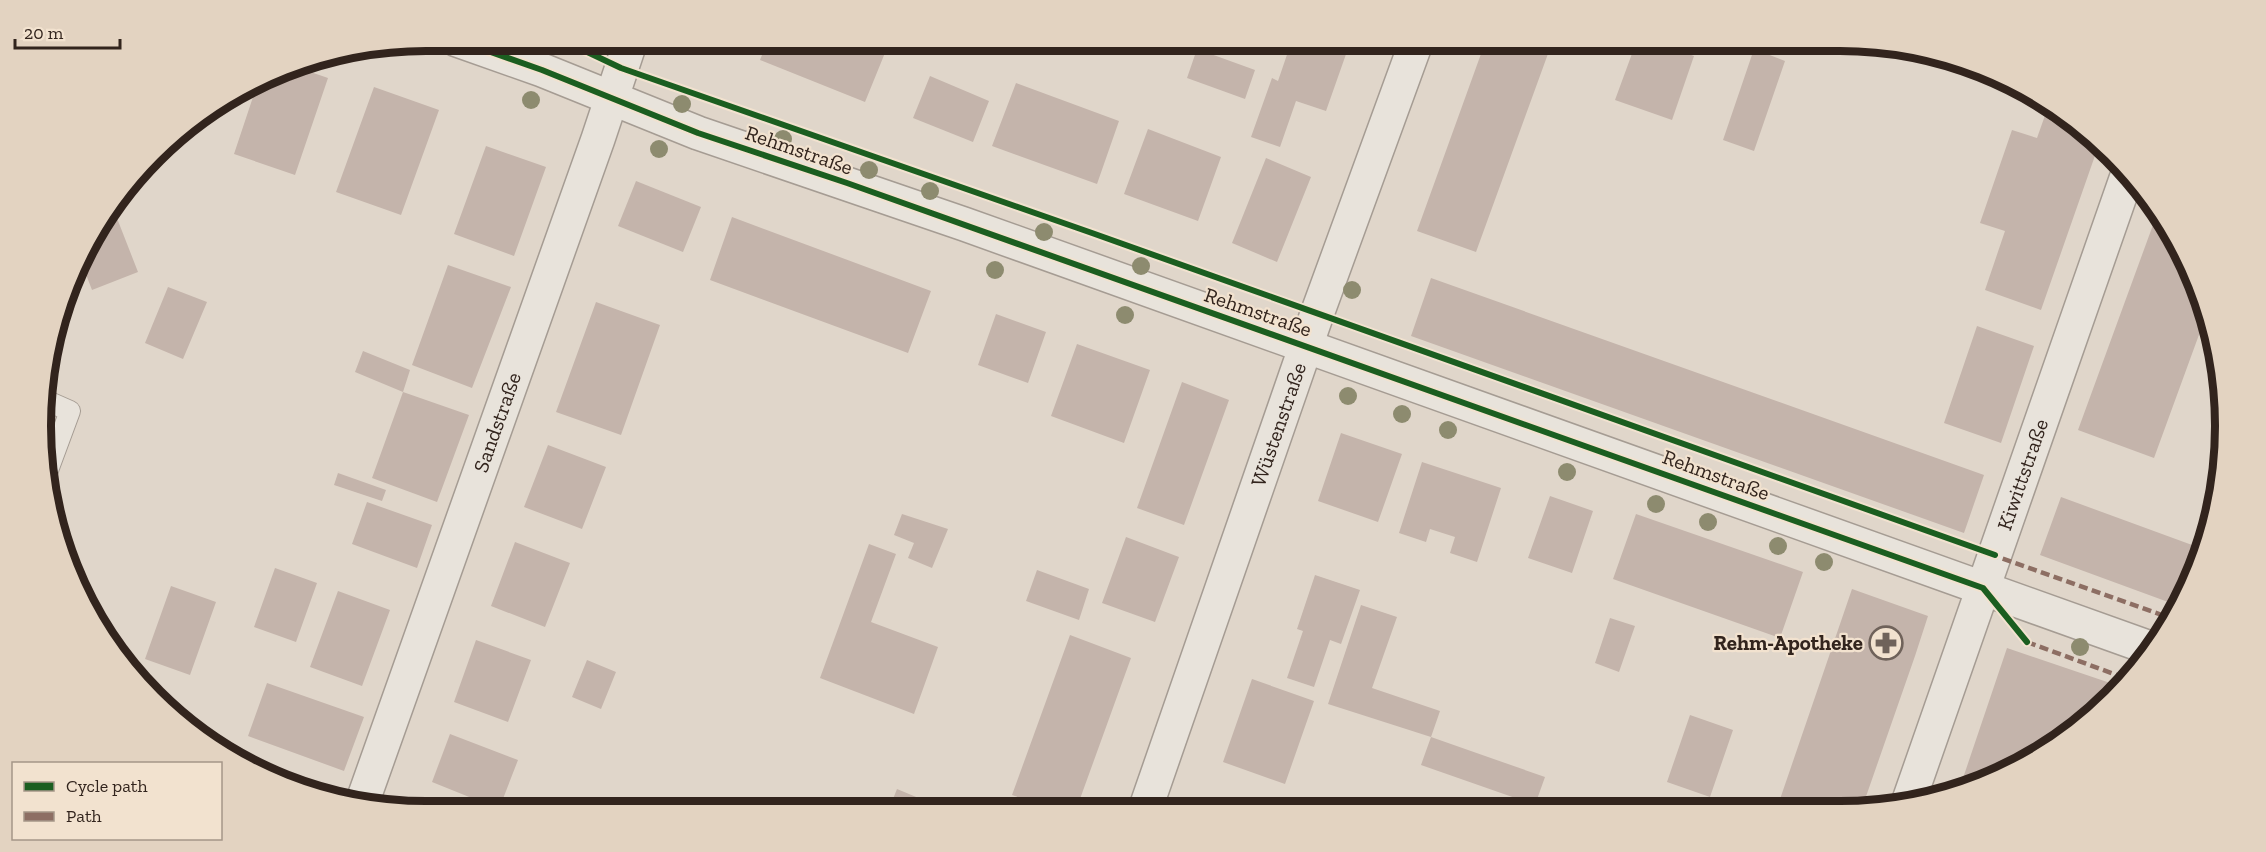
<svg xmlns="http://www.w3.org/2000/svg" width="2266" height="852" viewBox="0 0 2266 852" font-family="'Zilla Slab',serif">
	<rect width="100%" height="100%" fill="#e0d6ca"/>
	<path fill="#c4b4ab" d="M768,40H881L889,43L865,102L760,60Z
		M1292,40H1351L1326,111L1296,101L1280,147L1251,137L1272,78L1278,81Z
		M1486,40H1553L1476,252L1417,231Z
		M1637,40H1651L1694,56L1672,120L1615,100Z
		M1197,49L1255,70L1245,99L1187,78Z
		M1754,49L1785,61L1754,151L1723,140Z
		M293,66L328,78L295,175L234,154L256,88Z
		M930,76L989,101L973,142L913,118Z
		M1016,83L1119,121L1097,184L992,146Z
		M374,87L439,110L401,215L336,192Z
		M2048,107L2075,120L2098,147L2041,310L1985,290L2005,231L1980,223L2012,130L2037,138Z
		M1148,129L1221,157L1198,221L1124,194Z
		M486,146L546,167L514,256L454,234Z
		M1266,158L1311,177L1277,262L1232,243Z
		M636,181L701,207L683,252L618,226Z
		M113,208L138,272L92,290L82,264L92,234Z
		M2157,214L2174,234L2204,321L2154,458L2078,430Z
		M732,217L931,291L908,353L710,280Z
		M448,265L511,287L472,388L412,365Z
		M1431,278L1984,475L1964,533L1411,336Z
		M168,287L207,302L183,359L145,343Z
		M596,302L660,325L621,435L556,412Z
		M996,314L1046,332L1028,383L978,365Z
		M1977,326L2034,346L2001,443L1944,423Z
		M1077,344L1150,370L1124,443L1051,416Z
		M363,351L410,370L403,392L355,372Z
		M1182,382L1229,400L1184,525L1137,508Z
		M403,392L469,415L437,502L372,478Z
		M1341,433L1402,454L1378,522L1318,501Z
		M548,445L606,467L582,529L524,507Z
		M1422,462L1501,488L1477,562L1450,553L1455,537L1430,529L1426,542L1399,533Z
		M338,473L386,490L382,501L334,485Z
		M1550,496L1593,511L1572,573L1528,558Z
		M2061,497L2203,549L2179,606L2040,555Z
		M367,502L432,525L417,568L352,544Z
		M902,514L948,529L932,568L908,558L914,543L894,535Z
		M1636,514L1803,572L1780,638L1613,579Z
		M1126,537L1179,557L1155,622L1102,603Z
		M515,542L570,563L545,627L491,606Z
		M869,544L896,554L871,622L938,647L914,714L820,678Z
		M275,568L317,583L296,642L254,627Z
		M1037,570L1089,589L1079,620L1026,601Z
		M1315,575L1360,590L1341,644L1330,640L1314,687L1287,678L1303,631L1297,629Z
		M171,586L216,602L190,675L145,659Z
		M1852,589L1928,616L1915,656L1862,808H1777Z
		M338,591L390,610L362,686L310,667Z
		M1361,605L1397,617L1372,688L1440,711L1431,737L1328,704Z
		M1610,618L1635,626L1619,672L1595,663Z
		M1070,635L1131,658L1076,810H1055L1012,795Z
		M476,640L531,660L508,722L454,702Z
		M2007,648L2119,686L2094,716L2010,772L1960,787Z
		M587,660L616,672L601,709L572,697Z
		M1252,679L1314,701L1285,784L1223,762Z
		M267,683L364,717L344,771L248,736Z
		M1690,715L1733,730L1710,797L1667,782Z
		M450,734L518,760L499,809L432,782Z
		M1431,737L1545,777L1535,805L1421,765Z
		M266,767L327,789L324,797L265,768Z
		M897,789L933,804L955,810H894L889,809Z
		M971,802L993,810H968Z"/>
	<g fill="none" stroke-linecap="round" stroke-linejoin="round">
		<defs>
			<path id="lane" d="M45,400L70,411L47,473"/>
			<g id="street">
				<path d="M457,40L542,70L698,133L964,224L2150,648"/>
				<path id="s1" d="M362,803L598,139L631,40"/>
				<path id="s2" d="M1908,803L2126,179"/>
				<path id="s3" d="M1145,810L1317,314L1417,40"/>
			</g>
		</defs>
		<use href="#lane" stroke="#a59c93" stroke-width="22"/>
		<use href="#street" stroke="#a59c93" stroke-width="36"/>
		<use href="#lane" stroke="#e8e3db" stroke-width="20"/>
		<use href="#street" stroke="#e8e3db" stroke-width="33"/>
		<path stroke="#8d6e63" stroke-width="4.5" stroke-dasharray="9 4.5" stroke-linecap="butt" d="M1990,554L2173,619
			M2027,642L2125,678"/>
		<defs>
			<path id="cycleway" d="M457,40L542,70L698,133L847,183L1983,588L2027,642
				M562,40L621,68L1092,233L1995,555"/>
		</defs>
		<use href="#cycleway" stroke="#f2e2cf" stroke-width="10"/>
		<use href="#cycleway" stroke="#1b5e20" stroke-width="6"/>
	</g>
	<g fill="#8d8b6f">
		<circle cx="531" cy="100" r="9"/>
		<circle cx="682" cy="104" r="9"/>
		<circle cx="783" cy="139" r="9"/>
		<circle cx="659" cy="149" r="9"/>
		<circle cx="869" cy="170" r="9"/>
		<circle cx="930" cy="191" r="9"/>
		<circle cx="1044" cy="232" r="9"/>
		<circle cx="1141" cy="266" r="9"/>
		<circle cx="995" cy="270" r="9"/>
		<circle cx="1352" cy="290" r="9"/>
		<circle cx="1125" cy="315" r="9"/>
		<circle cx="1348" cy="396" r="9"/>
		<circle cx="1402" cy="414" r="9"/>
		<circle cx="1448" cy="430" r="9"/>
		<circle cx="1567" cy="472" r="9"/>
		<circle cx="1656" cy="504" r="9"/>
		<circle cx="1708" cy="522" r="9"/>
		<circle cx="1778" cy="546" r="9"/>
		<circle cx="1824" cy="562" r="9"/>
		<circle cx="2080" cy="647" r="9"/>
	</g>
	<defs>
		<symbol id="pharmacy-ring" viewBox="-11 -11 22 22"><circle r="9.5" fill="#f2e2cf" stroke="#6f625a" stroke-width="1.5"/><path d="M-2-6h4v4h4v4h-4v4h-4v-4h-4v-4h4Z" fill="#6f625a"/></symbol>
	</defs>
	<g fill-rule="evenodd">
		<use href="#pharmacy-ring" x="1867" y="624" width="38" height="38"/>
	</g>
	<g text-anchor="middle" stroke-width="4.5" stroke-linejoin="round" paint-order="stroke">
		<g font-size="21" fill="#32241d" stroke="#f2e2cf">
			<text transform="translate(799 150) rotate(19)" y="7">Rehmstraße</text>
			<text transform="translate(1258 312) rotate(19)" y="7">Rehmstraße</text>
			<text dy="7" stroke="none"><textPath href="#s1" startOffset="404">Sandstraße</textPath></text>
			<text dy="7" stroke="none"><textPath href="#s3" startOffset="408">Wüstenstraße</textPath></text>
			<text dy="7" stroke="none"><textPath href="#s2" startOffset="348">Kiwittstraße</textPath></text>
			<text transform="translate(1716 475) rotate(20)" y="7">Rehmstraße</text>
		</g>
		<g font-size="21" font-weight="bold" fill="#32241d" stroke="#f2e2cf" text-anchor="end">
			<text x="1863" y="650">Rehm-Apotheke</text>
		</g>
	</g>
	<path d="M0 0H2266V852H0ZM426 51H1840A375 375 0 0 1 2215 426V426A375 375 0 0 1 1840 801H426A375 375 0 0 1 51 426V426A375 375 0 0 1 426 51Z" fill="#e3d3c1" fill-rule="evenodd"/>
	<path fill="none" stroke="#32241d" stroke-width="8" d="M426 51H1840A375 375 0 0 1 2215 426V426A375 375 0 0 1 1840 801H426A375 375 0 0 1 51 426V426A375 375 0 0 1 426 51Z"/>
	<rect x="12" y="762" width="210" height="78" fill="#f2e2cf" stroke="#a59688" stroke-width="1.5"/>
	<rect x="24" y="782" width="30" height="9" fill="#1b5e20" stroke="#a59688" stroke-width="1.5"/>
	<text x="66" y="792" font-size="18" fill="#32241d">Cycle path</text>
	<rect x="24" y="812" width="30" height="9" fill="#8d6e63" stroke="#a59688" stroke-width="1.5"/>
	<text x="66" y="822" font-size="18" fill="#32241d">Path</text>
	<path d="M15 39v9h105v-9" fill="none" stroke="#32241d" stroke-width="3"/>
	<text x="24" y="39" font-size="18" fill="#32241d" stroke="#f2e2cf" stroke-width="4.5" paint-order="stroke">20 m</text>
</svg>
